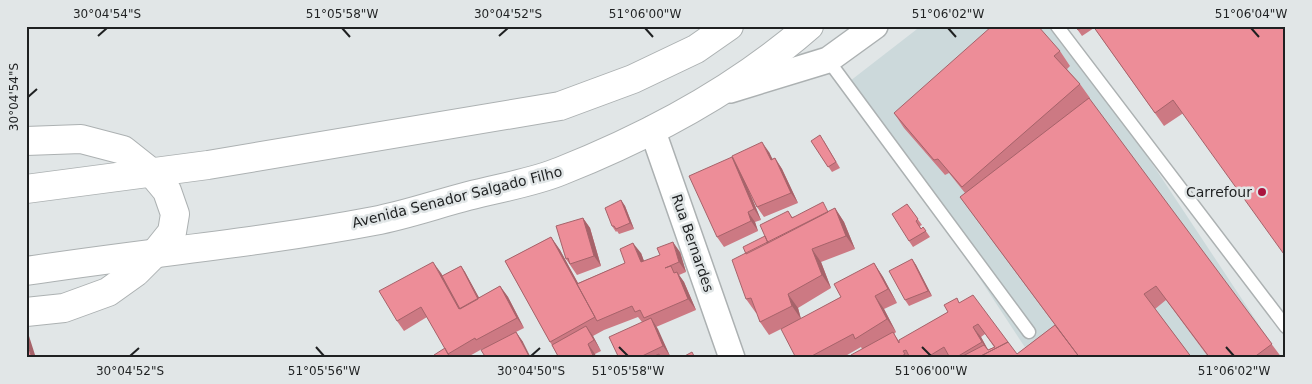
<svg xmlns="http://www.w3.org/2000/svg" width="1312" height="384" viewBox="0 0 1312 384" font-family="'DejaVu Sans',sans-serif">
	<rect width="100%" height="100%" fill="#e1e6e7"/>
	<path fill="#ccd9db" d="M921,26H1061L1281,358H1032L850,81Z"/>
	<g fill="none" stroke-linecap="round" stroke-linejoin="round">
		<defs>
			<path id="lane" d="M1057,26L1286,327
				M828,60L1029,332"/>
			<path id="street" d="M730,90L828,60L875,26
				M652,129L732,358"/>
			<path id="secondary" d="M26,141L81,139L123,150L152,173L167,191L175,214L172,232L156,252L136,272L108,292L64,308L26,312"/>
			<path id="primary" d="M26,189L208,165L560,106L633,79L696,49L729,26
				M26,271C142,253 259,243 374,221C406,215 437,204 468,196C498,188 532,183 561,171C649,136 737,89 809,26"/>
		</defs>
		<use href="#lane" stroke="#acb1b2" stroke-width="15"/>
		<use href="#street" stroke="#acb1b2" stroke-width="28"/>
		<use href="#secondary" stroke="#acb1b2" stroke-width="30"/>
		<use href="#primary" stroke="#acb1b2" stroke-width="30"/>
		<use href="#lane" stroke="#fff" stroke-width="12"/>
		<use href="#street" stroke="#fff" stroke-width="25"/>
		<use href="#secondary" stroke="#fff" stroke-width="28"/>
		<use href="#primary" stroke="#fff" stroke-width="28"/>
	</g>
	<path fill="#cc7983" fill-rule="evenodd" d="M1075,26H1093L1094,28L1082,36Z
		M1093,26H1286L1182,114L1164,126Z
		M1060,51L1070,66L1067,69L1080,84L1090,98L1089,99L1282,358H1209L1166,300L1155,309L1192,358H852L862,349L861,347L842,358H796L797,321L769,335L760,322L757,312L756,313L746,299V254L765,236L788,211L792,217L829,211L835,208L844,222L855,249L821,262L831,288L798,308L801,319L841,297L874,263L883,277L897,303L884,309L896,332L894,334L899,341L948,312L960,302L1017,354L1055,325L960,197L965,193L949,173L945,175L904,128L894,113ZM985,334L994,347L988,350L981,337Z
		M811,141H824L840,168L832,172Z
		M769,152L772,159L775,158L782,169L798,203L764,217L757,207L748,188L761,220L755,222L758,231L724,247L717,237L732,157L736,163Z
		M621,200L625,206L634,229L619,234L617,231L616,232L612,226Z
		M907,204L922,225L920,226L921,229L923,227L930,237L913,247L909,241Z
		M583,218L590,228L601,266L577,275L566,259Z
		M551,237L560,250L578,283L625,263L641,253L644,261L680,252L686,272L679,275L684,282L696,310L656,327L670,356L668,358H614L618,356L642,322L638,317L604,330L593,336L601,351L595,354L596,358H559L505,261Z
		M912,259L916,265L932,296L909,306L905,300Z
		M461,266L465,272L479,298L500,286L508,297L524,328L516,332L523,342L482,349L466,358H436L445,348L427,317L404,331L397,321L441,273L442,276Z"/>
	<path fill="#a6636a" d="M762,142L769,152L778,170L771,160Z
		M732,157L739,168L761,220L754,209Z
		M775,158L782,169L798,203L791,193Z
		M621,200L625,206L634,229L630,223Z
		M835,208L844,222L855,249L846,236Z
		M748,212L755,222L758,231L751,221Z
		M583,218L590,228L601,266L594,256Z
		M551,237L560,250L598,320L595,317Z
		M673,242L680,252L686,272L679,262Z
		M633,243L641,253L648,272L641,262Z
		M812,249L821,262L831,288L822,275Z
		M912,259L916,265L932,296L928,291Z
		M433,262L441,273L461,310H460Z
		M874,263L883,277L897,303L888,289Z
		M461,266L465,272L483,305L479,300Z
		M677,272L684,282L696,310L688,299Z
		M500,286L508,297L524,328L517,318Z
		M788,294L798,308L801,319L792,306Z
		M875,296L884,309L896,332L887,319Z
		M651,318L658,329L670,356L663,346Z
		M586,326L593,336L601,351L594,340Z
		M973,327L981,337L991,355L982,342Z
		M26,332L29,336L36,358H32L26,340Z
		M516,332L523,342L531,358H530Z
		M588,344L595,354L596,358H594Z"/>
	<path fill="#ed8d98" stroke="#a6636a" d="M992,26H1038L1060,51L1054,56L1080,84L962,187L938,159L934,160L894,113Z
		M1075,26H1085L1078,30Z
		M1093,26H1286V257L1173,100L1155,113Z
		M1089,98L1272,344L1253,358H1210L1156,286L1144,294L1192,358H1080L960,197Z
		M820,135L836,162L828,167L811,141Z
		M762,142L771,160L775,158L791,193L757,207L732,156Z
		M732,157L754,209L748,212L751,221L717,237L689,176Z
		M621,200L630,223L616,229L614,226H612L605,208Z
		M823,202L828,212L768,243L760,225L788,211L792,218Z
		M907,204L918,219L916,221L921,229L923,227L926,231L909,241L892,214Z
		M835,208L846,236L812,249L822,275L788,294L792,306L760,322L751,298L746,299L732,260Z
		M583,218L594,256L570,264L568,258L566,259L556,226Z
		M765,236L768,243L746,254L743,247Z
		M551,237L595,317L550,342L505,261Z
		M673,242L679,262L665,268L671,266L674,273L677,272L688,299L644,318L640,310L635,312L632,306L597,321L577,284L625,263L620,249L633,243L641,262L660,255L657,248Z
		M912,259L928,291L905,300L889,271Z
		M433,262L459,309L500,286L517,318L476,340L475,338L448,354L421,307L397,321L379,291Z
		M874,263L888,289L875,296L887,319L855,339L853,334L808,358H796L781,329L841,297L834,284Z
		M461,266L478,299L460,309L442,276Z
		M973,295L1008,342L977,358H959L984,345L988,350L995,347L978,324L973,327L982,342L955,358H950L944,347L926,358H910L906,350L903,351L905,354L899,358H852L851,355L893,332L899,343V340L948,312L944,305L957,298L959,303Z
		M651,318L663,346L638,358H614L618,356L609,337Z
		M1055,325L1080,358H977L1008,342L1017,354Z
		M586,326L594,340L588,344L594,358H559L552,345Z
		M516,332L530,358H486L481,350Z
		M26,340L32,358H26Z
		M445,348L450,358H436L434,355Z
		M692,352L695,358H681Z
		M659,354L660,358H650Z"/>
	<path fill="none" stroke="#1f2122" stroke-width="2" d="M342,28L350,37M645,28L653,37M948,28L956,37M1251,28L1259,37M98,36L107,28M499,36L508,28M28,97L37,89M316,347L324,356M619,347L628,356M922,347L931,356M1226,347L1234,356M130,356L139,348M531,356L540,348"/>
	<circle fill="#ab153f" stroke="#e1e6e7" stroke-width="2" cx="1262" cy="192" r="5"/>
	<g text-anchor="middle" stroke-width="5" stroke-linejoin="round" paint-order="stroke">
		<g font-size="14" fill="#1f2122" stroke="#e1e6e7" text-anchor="end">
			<text x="1252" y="197">Carrefour</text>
		</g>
		<g font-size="14" fill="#1f2122" stroke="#e1e6e7">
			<text transform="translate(457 197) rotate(-14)" y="5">Avenida Senador Salgado Filho</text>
			<text transform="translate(693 243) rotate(71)" y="5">Rua Bernardes</text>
		</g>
	</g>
	<rect width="1312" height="384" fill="none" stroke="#e1e6e7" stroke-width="55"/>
	<rect x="28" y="28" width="1256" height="328" fill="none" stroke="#1f2122" stroke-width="2"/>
	<g font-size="12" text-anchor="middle" fill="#1f2122">
		<text x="107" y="18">30°04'54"S</text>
		<text x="342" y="18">51°05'58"W</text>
		<text x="508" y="18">30°04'52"S</text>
		<text x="645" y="18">51°06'00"W</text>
		<text x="948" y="18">51°06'02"W</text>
		<text x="1251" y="18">51°06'04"W</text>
		<text transform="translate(14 97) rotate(-90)" y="4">30°04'54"S</text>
		<text x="130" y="375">30°04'52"S</text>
		<text x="324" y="375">51°05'56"W</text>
		<text x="531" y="375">30°04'50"S</text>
		<text x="628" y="375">51°05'58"W</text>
		<text x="931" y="375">51°06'00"W</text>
		<text x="1234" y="375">51°06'02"W</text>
	</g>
</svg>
